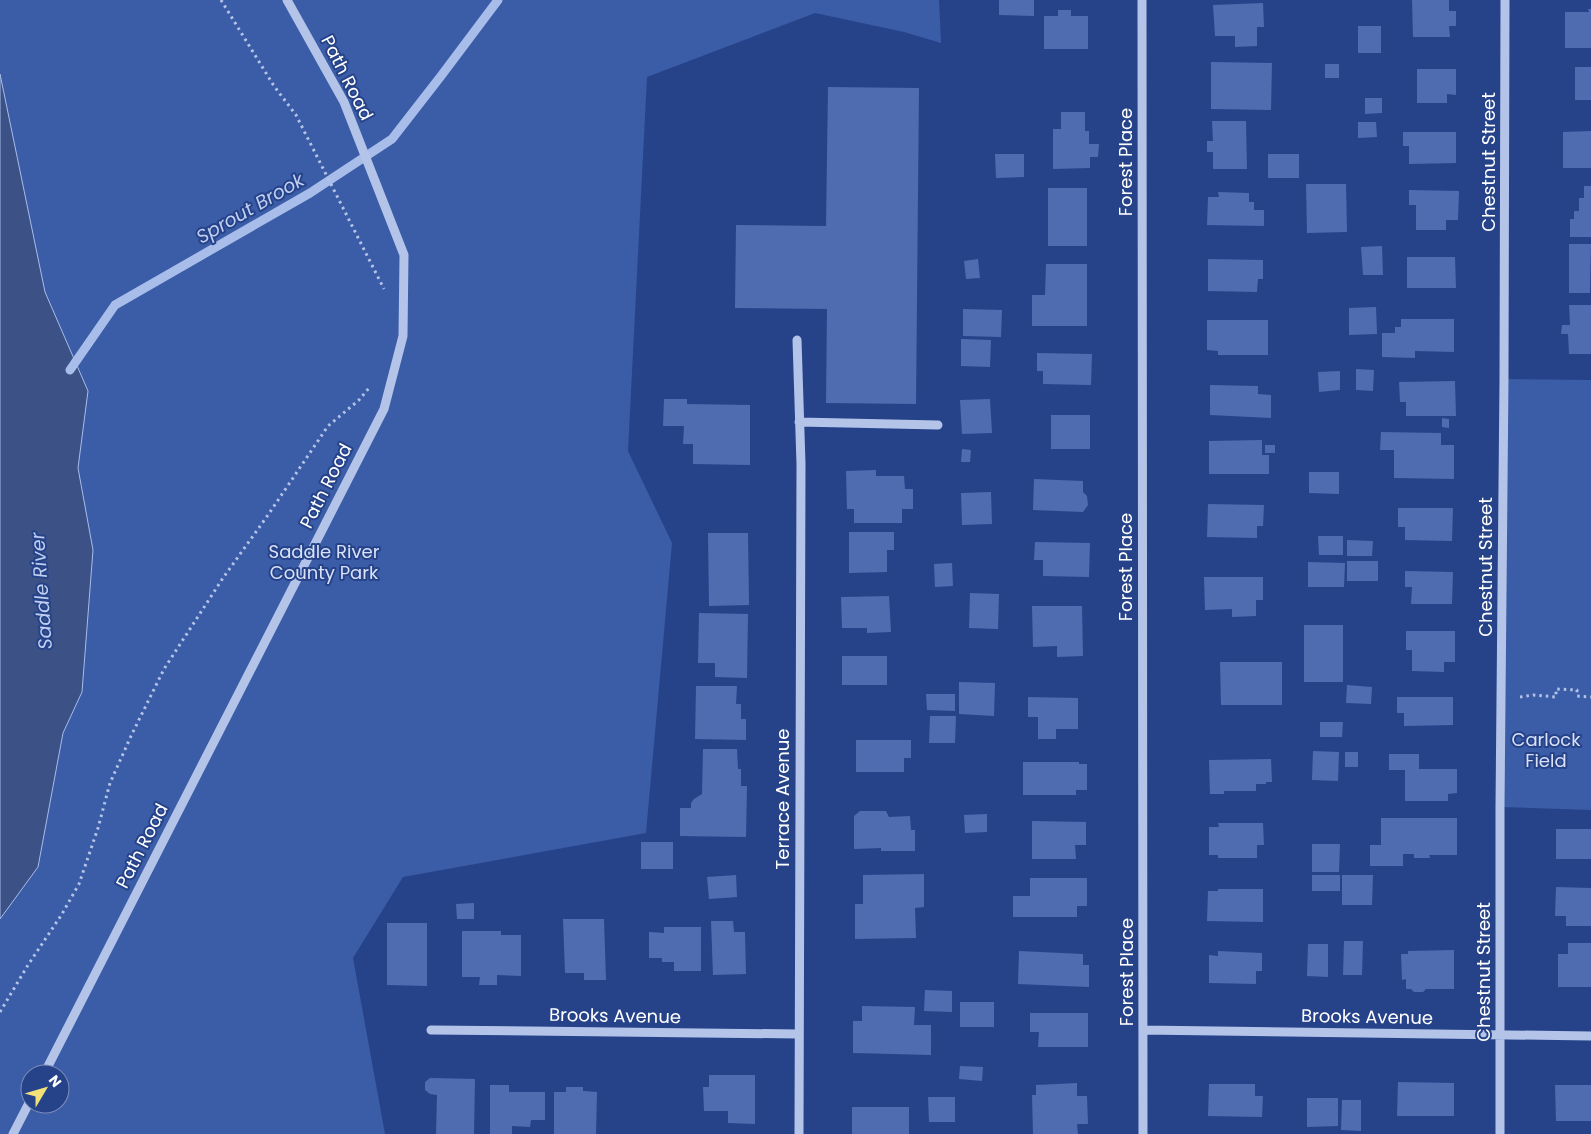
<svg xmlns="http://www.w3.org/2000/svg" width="1591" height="1134" viewBox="0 0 1591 1134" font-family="Poppins,sans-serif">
	<rect width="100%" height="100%" fill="#26438a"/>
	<path fill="#3b5ca6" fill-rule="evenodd" d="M0,0H939L941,43L904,32L815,13L647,77L628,451L672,543L646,833L403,877L353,958L385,1134H0ZM30,1074H60V1104H30Z
		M1504,379L1591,380V810L1500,807Z"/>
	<path fill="#3c5185" stroke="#a8bdea" d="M0,74L45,292L88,391L78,468L93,550L82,692L63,733L38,867L0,919Z"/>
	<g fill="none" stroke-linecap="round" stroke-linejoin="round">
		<path stroke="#a8bdea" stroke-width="9" d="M70,370L115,305L310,193L392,139L441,76L498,0"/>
	</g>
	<path fill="#4f6cb1" d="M999,0H1034V16L999,15Z
		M1412,0H1449V11H1456V26H1449L1450,37H1413Z
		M1263,3L1264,27H1257V46L1235,47V36H1215L1213,5Z
		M1588,9H1591V48H1565V12H1589Z
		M1058,10H1071V16H1088V49H1044V16H1058Z
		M1358,26H1381V53H1358Z
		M1211,62L1272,63L1271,110L1211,109Z
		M1325,64H1339V78H1325Z
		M1575,67H1591V100H1575Z
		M1417,69H1456V95L1447,94V103H1417Z
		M828,87L919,88L916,404L826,403L827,309L735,308L736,225L826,226Z
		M1365,98H1382V113L1365,114Z
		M1061,112H1085V131H1089V144H1099L1098,157H1090V168L1053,169V129H1061Z
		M1212,121H1246L1247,169H1213V152H1207V141H1213Z
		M1358,122H1376L1377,137L1358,138Z
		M1591,131V168H1563V132Z
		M1403,132H1456V163L1409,164V146H1403Z
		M995,154H1024V177L996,178Z
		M1268,154H1299V178H1268Z
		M1306,184H1346L1347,232L1307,233Z
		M1584,186H1591V237H1570V219H1574V211H1579V198H1584Z
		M1048,188H1087V246H1048Z
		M1409,190L1459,191L1458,220H1446V230H1416V205H1409Z
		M1218,192L1249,193V202H1254V210H1264V226L1207,225L1208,197H1219Z
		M1569,244H1591L1590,293H1569Z
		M1382,246L1383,275H1363L1361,247Z
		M1407,257H1455L1456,288H1407Z
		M978,259L980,278L966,279L964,261Z
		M1208,259L1263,260V279H1258L1257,292L1208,291Z
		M1046,264H1087V326H1032V295H1045Z
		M1569,305H1591V354H1569L1568,334H1561L1562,325H1570Z
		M1376,307L1377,334L1349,335V308Z
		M963,309L1002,310L1001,337L963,336Z
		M1401,319H1454V352L1415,351V358L1382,357V333H1395V327H1401Z
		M1207,320H1268V355H1218V351L1207,350Z
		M961,339L991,340L990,367L961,366Z
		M1037,353L1092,354L1091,385L1043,384V371H1037Z
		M1356,369L1374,370L1373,391L1356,390Z
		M1340,371V390L1319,392L1318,372Z
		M1455,381L1456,416H1406V402H1400L1399,382Z
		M1210,385L1258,386V394L1271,395V418L1210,415Z
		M664,399H687V404L750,405V465L693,464V444H683L684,426H663Z
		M990,399L992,433L962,434L960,400Z
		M1051,415H1090V449H1051Z
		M1442,418L1449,419V428L1442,427Z
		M1381,432L1441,433V445H1454V479L1394,478V450H1380Z
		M1262,440V455H1269V474H1209V441Z
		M1265,445H1275V453H1265Z
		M962,449L971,450L970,462H961Z
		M876,470V476H904L905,489H913V509H902V523H854V509H847L846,471Z
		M1309,472H1339V494L1309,493Z
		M1034,479L1083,481V492L1087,496L1088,505L1083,512L1033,510Z
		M991,492L992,524L962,525L961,493Z
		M1208,504L1264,505L1263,526H1257V538L1207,537Z
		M1398,508H1453L1452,541L1405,540V527H1398Z
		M849,532H894V550H887V572L849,573Z
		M708,533H748L749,605L709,606Z
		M1318,536H1343V555H1319Z
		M1347,540L1373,541L1372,556H1347Z
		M1035,542L1090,543L1089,577L1043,576V560H1034Z
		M1347,561H1378V581H1347Z
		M1308,562L1345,563L1344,587H1308Z
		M952,563L953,586L935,587L934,564Z
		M1405,571L1453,572L1452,604H1411L1412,587H1405Z
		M1204,577H1263V600H1256V616L1232,617V609L1205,610Z
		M970,593L999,594L998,629L969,628Z
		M889,596L891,632L867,633V628H842L841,597Z
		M1032,606H1082L1083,656L1057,657V646L1033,647Z
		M699,613L748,614L747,678L715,677V663H698Z
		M1304,625H1343V682H1304Z
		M1406,631H1455V662H1444V672L1412,671V650H1406Z
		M842,656H887V685H842Z
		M1220,662H1282V705H1221Z
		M959,682L995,683L994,716L959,714Z
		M1347,685L1372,687L1371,704L1346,703Z
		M696,686H737L736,704H741V719H746V740L695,739Z
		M926,694H955V711L927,710Z
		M1028,697L1078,698V729H1056V739H1038V717H1028Z
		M1397,697H1453V725L1404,726V713H1397Z
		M930,716H956L955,743H929Z
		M1320,722H1343L1342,737H1320Z
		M856,740H911V758H904V772H856Z
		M703,749H737L738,769H741V786H747L746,837L680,836V808H691V803L694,799L702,794Z
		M1313,751L1339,752L1338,781L1312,780Z
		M1345,752H1358V767H1345Z
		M1389,754H1419V769H1457V793L1448,794V801H1405V770H1389Z
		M1271,759L1272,782H1266V784H1256V791H1224V794H1210L1209,760Z
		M1023,762H1079V764H1087V790H1076V795H1023Z
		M860,811H886L889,817L910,816L911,830H915V851H881V848L854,849V816Z
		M987,814V832L965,833L964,815Z
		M1381,818H1457V855H1429L1430,858H1414V854H1403V866H1370V845H1381Z
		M1032,821L1086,822V845H1075L1076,859H1032Z
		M1218,823H1263L1264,845H1257V858H1218V855H1209V827H1219Z
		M1556,829H1591V859H1556Z
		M641,842H673V869H641Z
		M1312,844H1340L1339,872H1312Z
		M924,874V907L915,908L916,938L855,939V904H863V875Z
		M736,875L737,897L709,899L707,877Z
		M1312,875H1340V891H1312Z
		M1342,875H1373L1372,905H1342Z
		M1030,878H1087V906H1077V917H1013V896H1030Z
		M1556,887L1591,888V926H1566V916H1555Z
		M1218,889H1263V922L1207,921L1208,891H1218Z
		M474,903V919H457L456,904Z
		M563,919H604L606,980H584V973H565Z
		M711,921H733L734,932H745L746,974L713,975Z
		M387,923H427V986L387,985Z
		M664,927H701V971H674V962H662V958H649V932L664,933Z
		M462,931H501V935H521V976L497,975V985H479L480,977H462Z
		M1344,941H1363L1362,975H1343Z
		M1568,943H1591V987H1558V954H1568Z
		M1308,944H1328V977L1307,976Z
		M1454,950V989H1426L1423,992H1414L1411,989H1406V979L1402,980L1401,954H1408V951Z
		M1019,951L1083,954V965H1089V987L1018,984Z
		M1218,951L1262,953V971H1256V984L1209,983V955L1218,956Z
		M925,990L952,991V1012L924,1011Z
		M960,1002H994V1027H960Z
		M862,1006L915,1007L914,1025H931V1055L853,1053V1021H862Z
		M1030,1013H1088V1047H1038L1039,1032H1030Z
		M960,1066L983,1067L982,1081L959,1079Z
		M709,1075H755V1124L728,1123V1111H704L703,1087H709Z
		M430,1078L475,1079L474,1134H436L437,1095L430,1094L425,1090V1082Z
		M1398,1082L1454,1083V1116H1397Z
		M1077,1083V1096H1087L1088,1124H1077L1078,1134H1033L1032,1095H1036V1085Z
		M1209,1084H1255V1096H1263L1262,1117L1208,1116Z
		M490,1085H509V1092H545V1120H531L530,1127L512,1126V1134H490Z
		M1555,1085H1591V1121H1556Z
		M566,1087H583V1091L597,1092L596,1134H554V1092H566Z
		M928,1097H955V1122H929Z
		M1307,1098H1338V1126L1307,1127Z
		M1342,1100H1361V1131L1341,1130Z
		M852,1107H909V1134H852Z"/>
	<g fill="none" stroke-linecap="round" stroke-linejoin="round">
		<path stroke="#b4c4e9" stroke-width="3" stroke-dasharray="2.5 4" stroke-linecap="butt" d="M221,0L274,86L296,115L384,289
			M1520,697L1533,695L1556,697V689L1577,690V696L1591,697
			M0,1012L28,965L62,914L79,884L98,828L110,783L131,736L164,669L223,578L268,515L328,426L359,400L369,388"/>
		<path stroke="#b4c4e9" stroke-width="9" d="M1142,0L1143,1134
			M797,340L801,464L799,1134
			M799,422L938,425
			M431,1030L798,1034
			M1143,1030L1591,1036
			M44,1074L384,409L403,336L404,255L344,102L287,0
			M13,1134L30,1101
			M1500,1134V807L1504,379L1505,0"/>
	</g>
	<g text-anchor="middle" stroke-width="4" stroke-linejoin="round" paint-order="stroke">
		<g font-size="18" fill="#fff" stroke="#26438a">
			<text transform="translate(347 78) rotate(63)" y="6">Path Road</text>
			<text transform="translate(1126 162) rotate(-90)" y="6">Forest Place</text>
			<text transform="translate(1489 162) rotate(-90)" y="6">Chestnut Street</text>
			<text transform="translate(326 486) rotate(-63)" y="6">Path Road</text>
			<text transform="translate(1126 567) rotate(-90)" y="6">Forest Place</text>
			<text transform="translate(1486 567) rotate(-90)" y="6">Chestnut Street</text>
			<text transform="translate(783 799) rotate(-90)" y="6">Terrace Avenue</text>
			<text transform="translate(142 846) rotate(-63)" y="6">Path Road</text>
			<text transform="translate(1127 972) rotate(-90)" y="6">Forest Place</text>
			<text transform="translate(1484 972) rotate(-90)" y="6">Chestnut Street</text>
			<text transform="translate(615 1016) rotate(1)" y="6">Brooks Avenue</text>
			<text transform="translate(1367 1017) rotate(1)" y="6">Brooks Avenue</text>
		</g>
		<g font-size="18" fill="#d8e1f7" stroke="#26438a">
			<text x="324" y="558">Saddle River<tspan x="324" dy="21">County Park</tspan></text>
			<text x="1546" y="746">Carlock<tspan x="1546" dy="21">Field</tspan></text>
		</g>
		<g font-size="19" font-style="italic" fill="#c0cff1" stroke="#26438a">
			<text transform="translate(250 208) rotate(-30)" y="7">Sprout Brook</text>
			<text transform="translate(41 591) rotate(-94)" y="7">Saddle River</text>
		</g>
	</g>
	<g transform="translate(45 1089) rotate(52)"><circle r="24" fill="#26438a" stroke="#7d8eb9"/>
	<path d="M0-4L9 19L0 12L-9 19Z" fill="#f2e179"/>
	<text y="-8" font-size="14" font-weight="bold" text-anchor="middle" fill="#ffffff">N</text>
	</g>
</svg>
